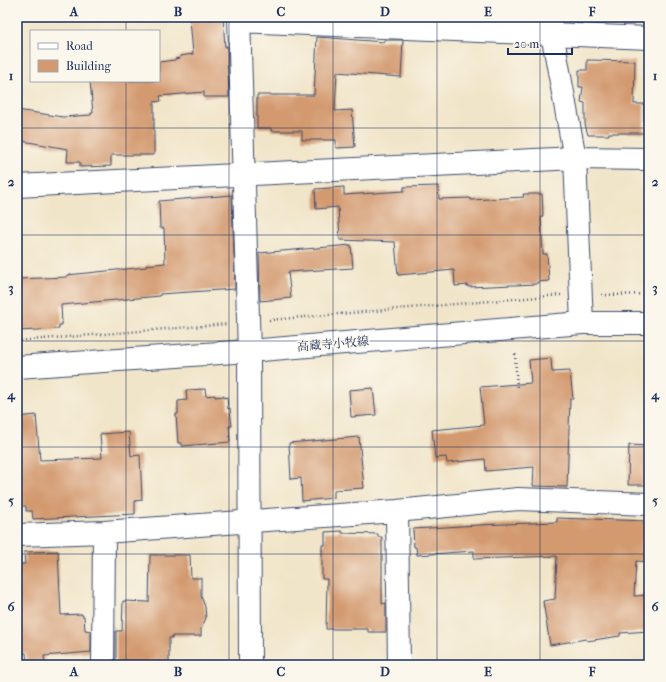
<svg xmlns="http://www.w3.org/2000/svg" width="666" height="682" viewBox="0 0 666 682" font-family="'IM FELL French Canon','Noto Serif JP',serif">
	<rect width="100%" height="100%" fill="#fbf7ec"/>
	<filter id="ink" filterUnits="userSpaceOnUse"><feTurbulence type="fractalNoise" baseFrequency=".025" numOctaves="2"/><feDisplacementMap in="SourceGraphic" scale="8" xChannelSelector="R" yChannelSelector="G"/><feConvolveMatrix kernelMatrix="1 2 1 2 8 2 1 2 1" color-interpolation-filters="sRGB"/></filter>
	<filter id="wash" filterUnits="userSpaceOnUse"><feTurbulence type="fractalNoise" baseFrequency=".012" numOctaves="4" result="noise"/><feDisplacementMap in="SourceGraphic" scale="16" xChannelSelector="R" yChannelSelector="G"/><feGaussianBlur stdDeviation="0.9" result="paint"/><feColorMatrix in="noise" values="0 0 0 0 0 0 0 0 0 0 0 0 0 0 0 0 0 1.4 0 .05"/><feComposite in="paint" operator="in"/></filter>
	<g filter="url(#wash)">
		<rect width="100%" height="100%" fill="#f1e5c9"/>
		<g id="blocks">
			<path fill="#d39a70" d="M223,17L225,47L227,46L229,97H204V92L160,96L161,101L154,102V155H111V166L80,167V162H67L68,149L17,140V110L63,117L91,115V113H93L90,81H159V62L175,60V59L180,58V56L193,54L190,19Z
				M317,37L384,42V40H403L401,77L337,72L335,111L352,110L355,147L336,148V140H302V131H271V128H257V95H314Z
				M587,60L635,61L634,104H644V133H609V135H588L585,124V103L581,102L583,87H579V70H587Z
				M438,186L439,199L470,198L471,200L524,197L523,194H542L543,216L541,217L543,254H547L549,281L537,282V284L468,287V285L455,286L454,270L398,275L395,242L340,240L338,207L316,209L315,189L344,187V195L404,191V187Z
				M232,195L235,289L160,294V296L61,305L62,325H59V329L17,331V279L67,277V275L146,267V265L165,263L164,228H160L159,201Z
				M351,245L353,268L288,272L291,298L260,301L259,253Z
				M551,358L552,372L570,371L573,399H570L567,487L533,486L534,467L486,471L485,459L447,463L446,457L435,458L432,430L484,425L480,387L531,383L529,360Z
				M373,388L376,415L351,417L349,390Z
				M205,389L206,396L215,395V397L224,396V398L227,397L228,409L230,408L232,426H229L230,442L182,446V443H178L176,414H178V401L187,400L186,390Z
				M36,415L40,460L102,458L100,434L129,432L131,456L140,455L142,500L135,501V514L33,519L32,511H26V506H17V417Z
				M359,437L364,488L334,490V498L302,501L301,478L291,479L289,443Z
				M629,445L649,446V485H628Z
				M557,518L649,521V562L636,561L634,596L649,595V631L620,633V636L587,641L586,639L550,645L543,601L555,599L557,556L474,559V551L417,555L416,547H414L413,529L478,525L557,522Z
				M342,531V533L378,534V537H382V604L386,603V632H368V629H326L327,579H322V545H325V532Z
				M58,551L61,615L82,614V616H84L85,630L91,631V652L44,656L45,665H27L26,653L17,654V564H25L24,552Z
				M150,555H190L191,578H201V596L205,607L206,618L201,629V636H172V638H169V665H116V631H122L123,601L149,602Z"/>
		</g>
	</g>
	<g filter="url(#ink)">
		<use href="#blocks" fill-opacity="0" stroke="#3b4a6e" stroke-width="1"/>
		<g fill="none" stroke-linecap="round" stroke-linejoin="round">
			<defs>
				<path id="minor" d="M239,17L249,351
					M549,17L575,158L582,323
					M239,21L649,38
					M17,186L575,158L649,159
					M397,511L399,665
					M17,535L104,532L267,520L397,511L518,499L649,504
					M103,665L104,532"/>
				<path id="tertiary" d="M249,351L250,665"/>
				<path id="secondary" d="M17,367L249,351L582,323H649"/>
			</defs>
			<use href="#minor" stroke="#3b4a6e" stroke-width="24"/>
			<use href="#tertiary" stroke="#3b4a6e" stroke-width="24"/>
			<use href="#secondary" stroke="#3b4a6e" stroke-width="24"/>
			<path stroke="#3b4a6e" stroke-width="2.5" stroke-dasharray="1 3" stroke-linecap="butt" d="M602,295L649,294
				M269,320L561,295
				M17,341L228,324
				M515,354L517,387"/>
			<use href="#minor" stroke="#fff" stroke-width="22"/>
			<use href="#tertiary" stroke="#fff" stroke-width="22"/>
			<use href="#secondary" stroke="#fff" stroke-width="22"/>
		</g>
	</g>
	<path fill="none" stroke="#1b2f5e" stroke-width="1" stroke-opacity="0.55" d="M126,17V31M229,17V665M333,17V665M437,17V665M540,17V665M126,81V665M17,128H649M17,235H649M17,341H649M17,447H649M17,554H649"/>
	<g text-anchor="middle" stroke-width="3" stroke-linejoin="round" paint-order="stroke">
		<g font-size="12" fill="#1b2f5e" stroke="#fbf7ec">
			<text transform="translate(333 344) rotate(-5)" y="4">高蔵寺小牧線</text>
		</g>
	</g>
	<rect width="666" height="682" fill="none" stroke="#fbf7ec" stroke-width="44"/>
	<rect x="30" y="30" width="130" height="52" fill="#fbf7ec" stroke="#a1a7b3"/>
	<rect x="38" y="43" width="20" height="6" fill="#ffffff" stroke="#a1a7b3"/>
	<text x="66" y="50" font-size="12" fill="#1b2f5e">Road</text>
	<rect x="38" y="60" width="20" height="12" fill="#d39a70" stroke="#a1a7b3"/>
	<text x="66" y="70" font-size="12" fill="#1b2f5e">Building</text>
	<path d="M508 48v6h64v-6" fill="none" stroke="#1b2f5e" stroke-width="2"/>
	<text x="514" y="48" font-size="12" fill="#1b2f5e" stroke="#fbf7ec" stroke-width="3" paint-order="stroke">20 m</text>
	<rect x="22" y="22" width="622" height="638" fill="none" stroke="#1b2f5e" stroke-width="1.5"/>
	<g font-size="13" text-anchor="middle" font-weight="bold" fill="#1b2f5e">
		<text x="74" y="16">A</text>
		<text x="178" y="16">B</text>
		<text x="281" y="16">C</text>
		<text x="385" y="16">D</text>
		<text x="488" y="16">E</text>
		<text x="592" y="16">F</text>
		<text x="11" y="80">1</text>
		<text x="655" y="80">1</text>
		<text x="11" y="186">2</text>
		<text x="655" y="186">2</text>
		<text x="11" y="292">3</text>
		<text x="655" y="292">3</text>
		<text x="11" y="399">4</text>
		<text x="655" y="399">4</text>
		<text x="11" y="505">5</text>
		<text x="655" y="505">5</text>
		<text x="11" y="611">6</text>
		<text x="655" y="611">6</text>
		<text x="74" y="676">A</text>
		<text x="178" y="676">B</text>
		<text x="281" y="676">C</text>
		<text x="385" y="676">D</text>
		<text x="488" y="676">E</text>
		<text x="592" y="676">F</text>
	</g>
</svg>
